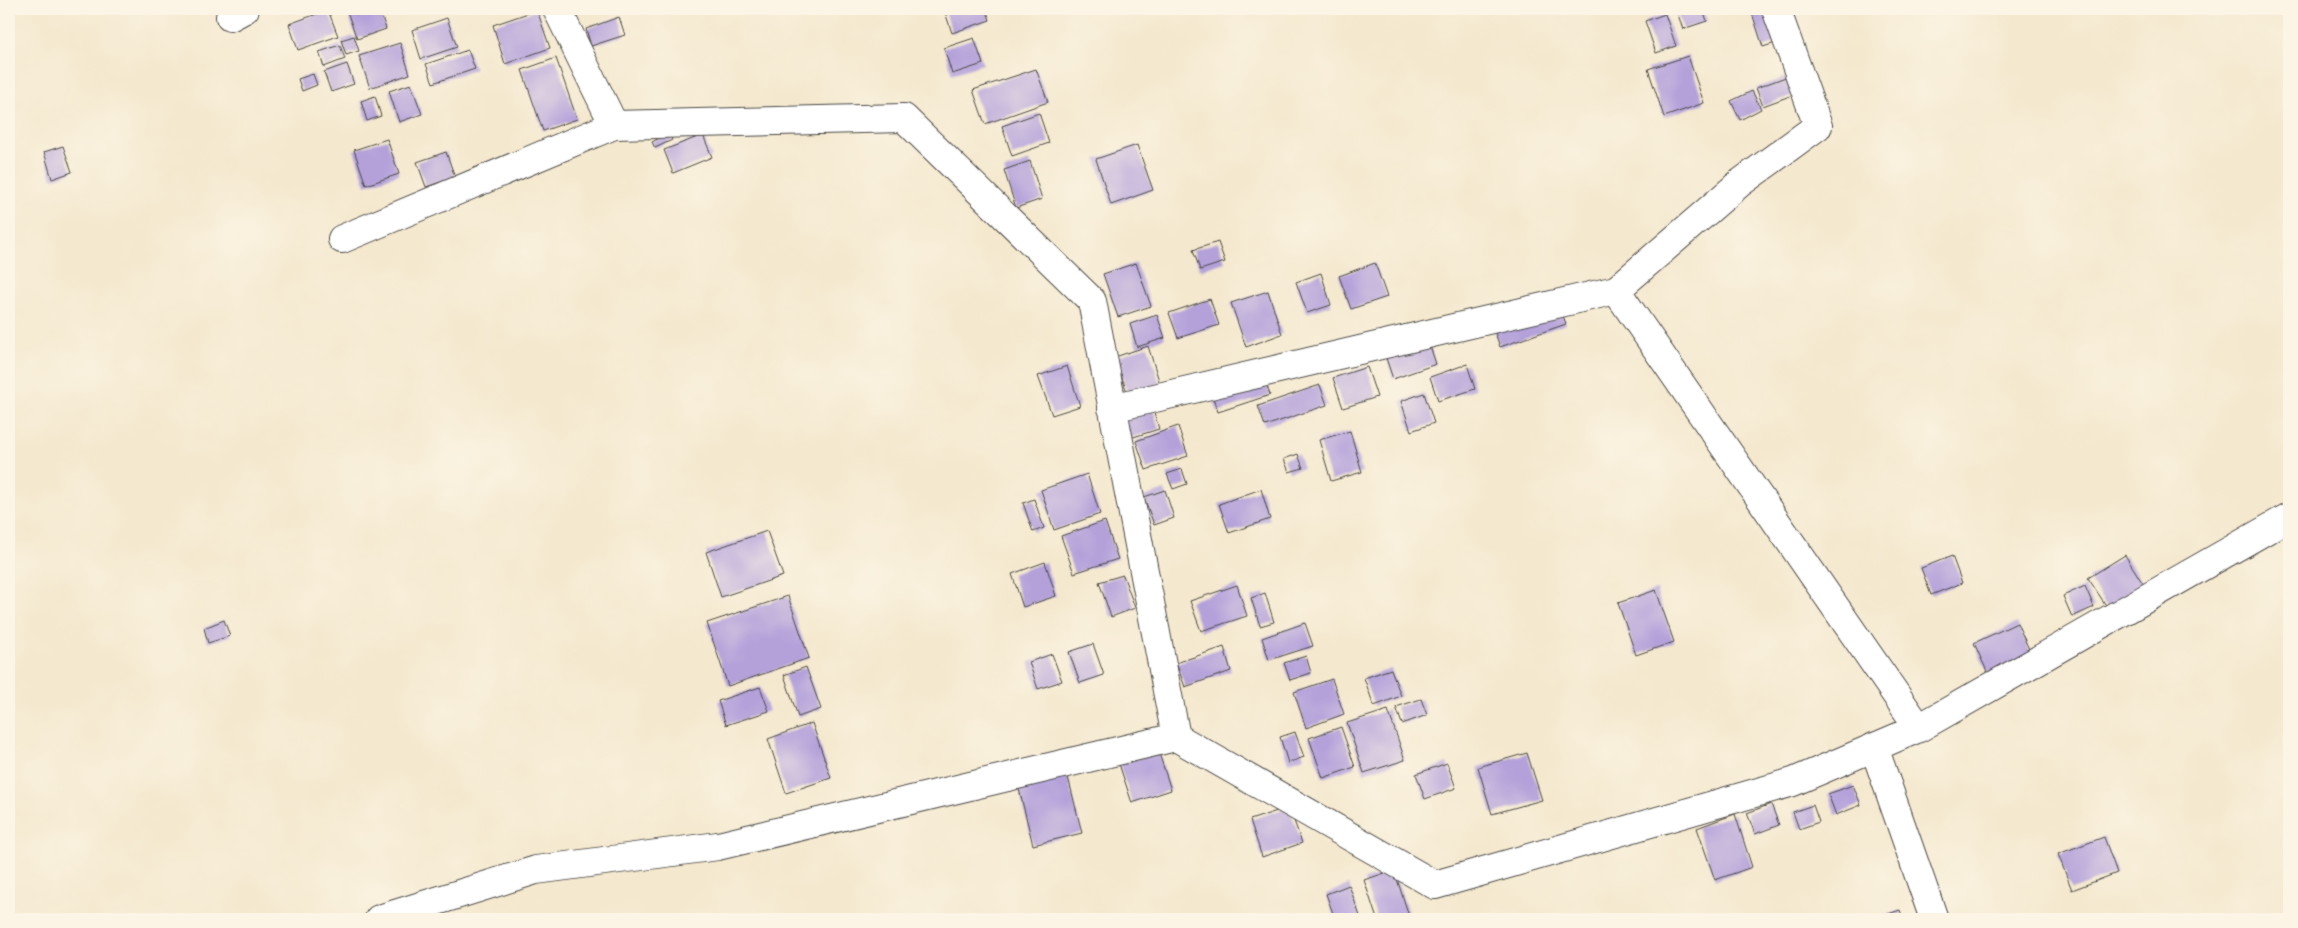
<svg xmlns="http://www.w3.org/2000/svg" width="2298" height="928" viewBox="0 0 2298 928" font-family="Caveat,sans-serif">
	<rect width="100%" height="100%" fill="#fcf5e5"/>
	<filter id="ink" filterUnits="userSpaceOnUse"><feTurbulence type="fractalNoise" baseFrequency=".02" numOctaves="2"/><feDisplacementMap in="SourceGraphic" scale="10" xChannelSelector="R" yChannelSelector="G"/><feConvolveMatrix kernelMatrix="1 2 1 2 8 2 1 2 1" color-interpolation-filters="sRGB"/></filter>
	<filter id="wash" filterUnits="userSpaceOnUse"><feTurbulence type="fractalNoise" baseFrequency=".0096" numOctaves="4" result="noise"/><feDisplacementMap in="SourceGraphic" scale="20" xChannelSelector="R" yChannelSelector="G"/><feGaussianBlur stdDeviation="1.12" result="paint"/><feColorMatrix in="noise" values="0 0 0 0 0 0 0 0 0 0 0 0 0 0 0 0 0 1.4 0 .05"/><feComposite in="paint" operator="in"/></filter>
	<g filter="url(#wash)">
		<rect width="100%" height="100%" fill="#f4e8ce"/>
		<g id="blocks">
			<path fill="#b4a1da" d="M346,9H379L386,29L357,39Z
				M944,9H986L990,20L952,33Z
				M1676,9H1703L1707,21L1683,29Z
				M1764,9H1791L1800,35L1763,47L1752,13Z
				M328,10L338,36L298,50L289,24Z
				M537,10L550,48L505,64L493,25Z
				M1665,14L1676,46L1656,53L1645,21Z
				M619,17L625,35L591,46L586,29Z
				M447,18L457,47L421,59L412,30Z
				M354,36L359,51L346,55L341,40Z
				M974,38L983,64L952,74L944,48Z
				M400,43L410,74L370,88L359,56Z
				M340,45L345,59L324,67L319,52Z
				M468,50L475,69L433,83L426,64Z
				M1688,56L1704,103L1664,117L1648,69Z
				M556,58L577,119L543,131L522,70Z
				M347,64L354,84L331,92L324,72Z
				M1036,69L1048,102L985,124L973,90Z
				M313,74L317,85L302,91L298,79Z
				M1791,75L1798,93L1763,106L1756,88Z
				M411,84L422,114L399,122L389,91Z
				M1752,91L1761,109L1740,120L1731,101Z
				M375,96L381,116L367,121L361,101Z
				M1039,113L1049,143L1012,156L1002,126Z
				M669,133L672,140L655,148L652,142Z
				M703,135L712,157L673,173L664,150Z
				M387,139L399,174L366,185L354,150Z
				M1137,145L1153,190L1111,205L1096,159Z
				M63,146L72,172L52,179L44,152Z
				M446,152L455,177L426,187L417,162Z
				M1030,161L1042,199L1016,208L1004,170Z
				M1218,242L1225,262L1200,270L1193,250Z
				M1136,263L1151,306L1118,317L1103,274Z
				M1375,263L1387,297L1351,309L1339,276Z
				M1321,273L1331,305L1307,313L1296,282Z
				M1268,291L1282,334L1246,347L1231,303Z
				M1555,293L1566,324L1500,347L1489,315Z
				M1210,299L1219,325L1178,338L1169,313Z
				M1157,315L1165,338L1137,347L1130,324Z
				M1428,340L1436,364L1393,379L1385,355Z
				M1148,346L1161,387L1129,398L1115,357Z
				M1467,364L1475,389L1438,401L1430,377Z
				M1067,366L1080,406L1052,415L1038,376Z
				M1367,367L1377,397L1343,408L1333,378Z
				M1263,374L1270,395L1218,412L1211,392Z
				M1320,385L1327,405L1265,426L1258,406Z
				M1424,393L1434,423L1411,431L1401,401Z
				M1153,409L1159,429L1127,439L1120,419Z
				M1178,426L1188,456L1146,470L1136,441Z
				M1350,431L1362,472L1331,481L1319,440Z
				M1298,454L1303,468L1289,472L1284,459Z
				M1182,469L1187,484L1173,489L1167,474Z
				M1087,474L1100,514L1054,530L1041,490Z
				M1261,489L1270,519L1229,533L1219,504Z
				M1165,490L1174,518L1154,525L1144,497Z
				M1034,499L1044,528L1033,532L1023,503Z
				M1105,521L1118,559L1074,573L1061,536Z
				M767,531L783,576L721,597L706,552Z
				M2125,555L2145,587L2109,610L2088,578Z
				M1952,556L1962,583L1931,595L1921,568Z
				M1045,562L1056,596L1023,607L1012,574Z
				M1123,575L1135,608L1111,617L1099,582Z
				M1237,585L1247,616L1201,631L1190,601Z
				M2085,586L2094,607L2072,617L2063,596Z
				M1656,590L1674,642L1636,655L1618,603Z
				M1265,593L1274,622L1260,626L1251,598Z
				M788,596L809,658L728,686L707,623Z
				M224,620L230,636L208,643L204,628Z
				M1305,623L1313,646L1269,660L1262,638Z
				M2017,623L2033,658L1990,678L1974,643Z
				M1093,644L1104,675L1080,683L1069,652Z
				M1224,647L1231,671L1185,687L1176,663Z
				M1052,654L1062,681L1038,689L1029,662Z
				M1306,656L1311,673L1290,680L1284,663Z
				M806,667L821,709L798,717L784,675Z
				M1391,669L1401,696L1374,706L1364,678Z
				M1332,679L1344,714L1306,728L1294,692Z
				M760,687L769,711L726,725L718,701Z
				M1421,699L1427,715L1402,724L1396,707Z
				M1388,710L1405,760L1364,773L1347,723Z
				M812,723L831,778L786,793L768,739Z
				M1341,727L1355,767L1323,778L1309,738Z
				M1295,732L1304,757L1288,763L1280,737Z
				M1158,750L1171,790L1132,803L1119,764Z
				M1527,753L1542,800L1492,814L1478,767Z
				M1447,763L1456,788L1425,799L1416,774Z
				M1067,773L1082,833L1033,845L1018,785Z
				M1853,785L1861,805L1836,815L1828,794Z
				M1771,804L1779,825L1755,834L1747,813Z
				M1813,805L1819,822L1799,829L1793,812Z
				M1289,807L1302,843L1262,857L1250,820Z
				M1735,814L1752,867L1715,880L1697,828Z
				M2104,837L2117,873L2072,890L2058,854Z
				M1394,870L1410,919H1377L1364,880Z
				M1349,885L1361,919H1335L1326,894Z
				M1900,910L1903,919H1874Z"/>
		</g>
	</g>
	<g filter="url(#ink)">
		<use href="#blocks" fill-opacity="0" stroke="#494743" stroke-width="1"/>
		<g fill="none" stroke-linecap="round" stroke-linejoin="round">
			<defs>
				<path id="minor" d="M557,9L614,125L904,118L1092,301L1176,737L1435,885L1793,782L1919,728
					M230,17L245,9
					M342,239L614,125
					M1616,290L1919,728L2289,517
					M1112,408L1616,290L1740,183L1818,126L1776,9
					M1874,747L1934,919
					M379,919L536,870L718,846L1176,737"/>
			</defs>
			<use href="#minor" stroke="#494743" stroke-width="30"/>
			<use href="#minor" stroke="#fff" stroke-width="28"/>
		</g>
	</g>
	<rect width="2298" height="928" fill="none" stroke="#fcf5e5" stroke-width="30"/>
</svg>
